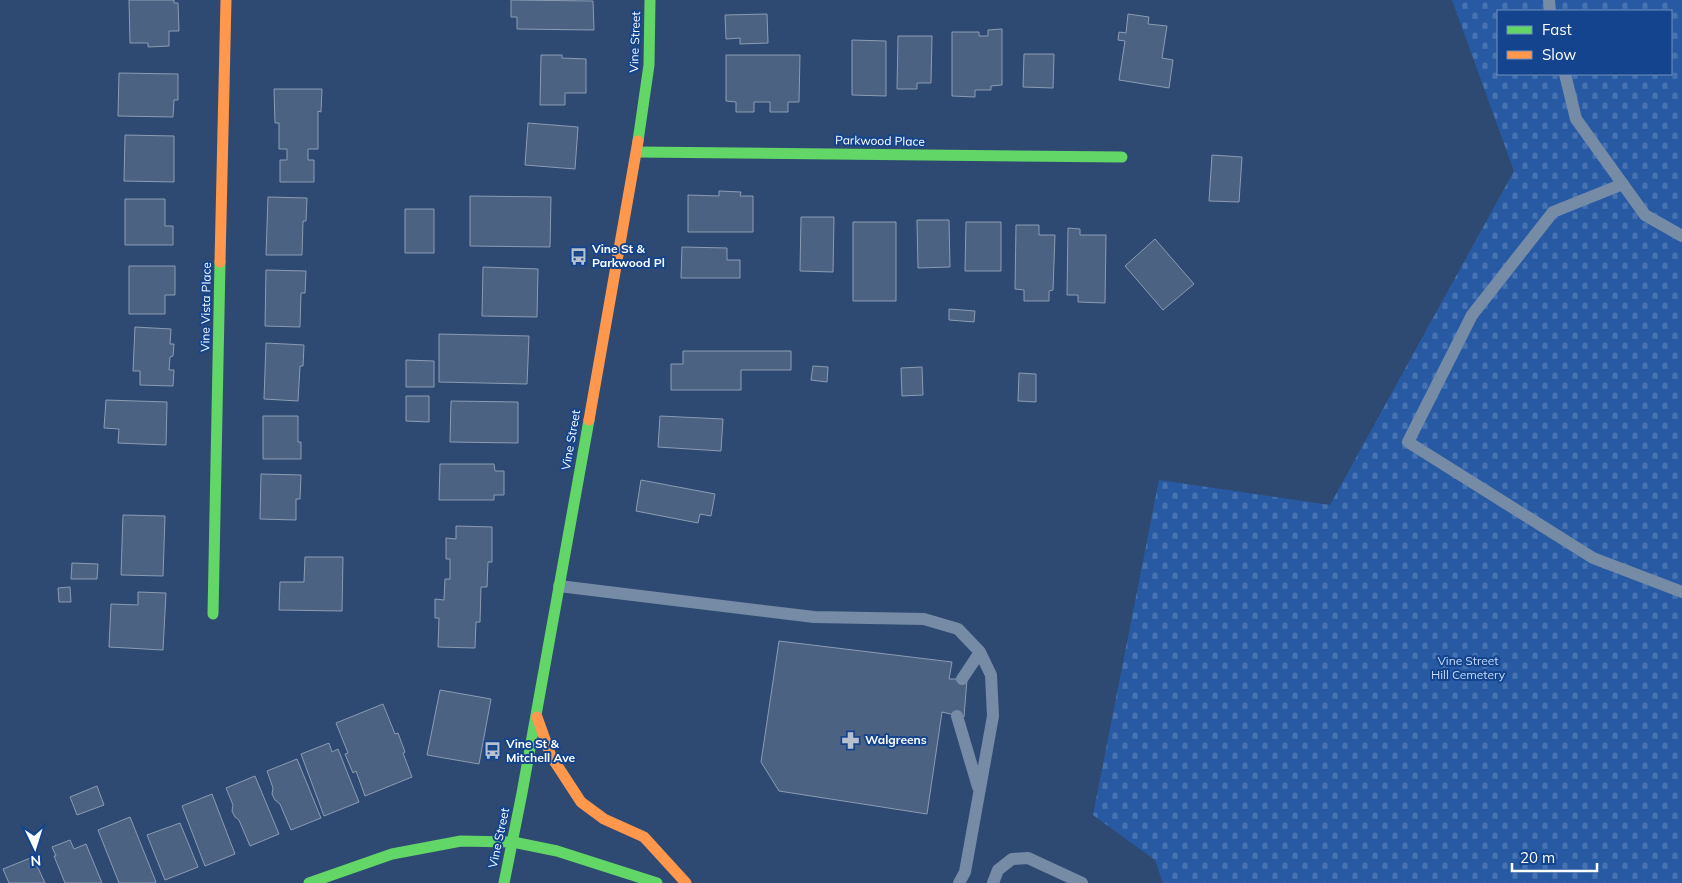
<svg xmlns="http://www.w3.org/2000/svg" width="1682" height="883" viewBox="0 0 1682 883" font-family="Mulish,sans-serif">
	<defs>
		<pattern id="cemetery-stones" width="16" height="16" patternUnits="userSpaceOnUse" patternTransform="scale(1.25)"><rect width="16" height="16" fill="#285aa4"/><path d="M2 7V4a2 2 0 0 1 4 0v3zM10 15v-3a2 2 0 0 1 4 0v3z" fill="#4873b2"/></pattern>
	</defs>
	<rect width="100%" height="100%" fill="#2f4a72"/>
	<path fill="url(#cemetery-stones)" fill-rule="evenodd" d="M1452,0H1682V883H1163L1155,860L1093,815L1159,480L1330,505L1514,171ZM1498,11H1671V74H1498Z"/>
	<path fill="#4c6282" stroke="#8b9cb4" d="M129,0H174V3H178L179,31H169V46L148,47V43H130Z
		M511,0L593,1L594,30L517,29V17H511Z
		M767,14L768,43L740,44V38L726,39L725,15Z
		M1128,14L1149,17L1148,24L1167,26L1162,58L1173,60L1169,88L1119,80L1125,41L1118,40L1119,32L1126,33Z
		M1002,29V85L991,86V90H975V97L952,96V32H979V36H988V30Z
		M898,36H932L931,83H917V89H897Z
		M852,40L886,41V96L852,95Z
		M1024,54H1054L1053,88L1023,87Z
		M541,55H562V58L586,59V93H565V105H540Z
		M726,55H800L799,102H788V112H770V102H754V112H736V102L726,101Z
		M119,73L178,74V100H174L173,117L118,116Z
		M274,89H322L321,112L318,111V149H308V160H314V182H280V160H287V149H279V123H275Z
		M528,123L578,127L575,169L525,165Z
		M125,135L174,136V182L124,181Z
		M1212,155L1242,157L1239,202L1209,201Z
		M719,191L741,192L740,196H753V232H688V195L719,196Z
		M470,196L551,197L550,247L470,246Z
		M268,197L307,198L306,221H303L302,255H266Z
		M125,199H165V226H173V245H125Z
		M405,209H434V253H405Z
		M801,217H834L833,272L800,271Z
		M917,220H949L950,267L918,268Z
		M853,222H896V301H853Z
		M966,222H1001V271H965Z
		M1016,225H1039V235H1055L1053,290L1049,291V301H1024V290L1015,289Z
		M1068,228L1080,229V235H1106L1105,303L1078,302V295H1067Z
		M1155,239L1194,284L1163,310L1125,266Z
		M682,247L727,248V260H740V278H681Z
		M129,266H175V295H165V314H129Z
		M483,267L538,269L537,317L482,316Z
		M266,270L306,271L305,293H301L300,327L265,326Z
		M949,309L975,311L974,322L949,320Z
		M135,327L171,329L170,344H174L173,356L170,357L169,370H174L173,386L140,385V371H133Z
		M439,334L529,336L527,384L439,382Z
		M266,343L304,345L303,366H300L298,401L264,399Z
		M683,351H791V370H741V390H671V364H683Z
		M406,360L434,361V387H406Z
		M813,366L828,367L827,382L811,380Z
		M922,367L923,395L902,396L901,368Z
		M1019,373L1036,374V402L1018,401Z
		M406,396H429V422L406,421Z
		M106,400L167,402L166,445L118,443L119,429L104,428Z
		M451,401L518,402V443L450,442Z
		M263,416H298V442H301V459H263Z
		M660,416L723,419L721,451L658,447Z
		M440,464H494L495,471H504V495H494V500H439Z
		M261,474L301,475L300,499H296V520L260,519Z
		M641,480L715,494L711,516L700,514L698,523L636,511Z
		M123,515L165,516L163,576L121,575Z
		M456,526L492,527V562H488L487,587H481L480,622H476L475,648L438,647L439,618H435V599L444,600L445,579H450V559H446V538L456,539Z
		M305,557H343L342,611L279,610L280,582H304Z
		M72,563L98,564L97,579H71Z
		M70,587L71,602H59L58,588Z
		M138,592L166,593L163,650L109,647L111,604L138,605Z
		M779,641L952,662L949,679H967L964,717L942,712L927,814L779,791L761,762Z
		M440,690L491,699L479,764L427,755Z
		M383,704L395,734L398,733L405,752L403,753L412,777L365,796L356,771L353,773L345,754L348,753L336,723Z
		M329,743L332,752L338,749L359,802L324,816L301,754Z
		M297,759L321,818L291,830L280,804L275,800L272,794L273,788L267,771Z
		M255,776L279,834L250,846L239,820L235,817L232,811L233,805L226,788Z
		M97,786L104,805L77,815L70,797Z
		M212,794L235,854L205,866L182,806Z
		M130,817L156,882L155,883H119L98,830Z
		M180,823L198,867L165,880L147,835Z
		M70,840L74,849L86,844L102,883H65L54,856H56L52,847Z
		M33,857L45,883H9L3,869Z"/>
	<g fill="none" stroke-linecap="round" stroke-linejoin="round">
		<path stroke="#768ba6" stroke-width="12" d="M1549,0L1550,11
			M1565,74L1576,119L1645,215L1682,236
			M1623,184L1553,212L1472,315L1408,442L1593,558L1682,592
			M559,586L814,617L924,619L958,629L980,652L991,675L993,716L965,872L959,883
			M962,679L980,652
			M957,716L978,787
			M993,883L998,870L1012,859L1028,858L1082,883"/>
		<path stroke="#63d668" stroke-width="11" d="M638,141L649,65L650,0
			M637,152L1122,157
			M213,614L220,262
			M309,883L392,854L461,841L513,842L557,851L657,883
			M504,883L522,793L589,420"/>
		<path stroke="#ff974d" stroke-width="11" d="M220,262L226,0
			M589,420L638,141
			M537,717L551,756L581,802L604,819L644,837L686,883"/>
	</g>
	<defs>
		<symbol id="bus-bare" viewBox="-9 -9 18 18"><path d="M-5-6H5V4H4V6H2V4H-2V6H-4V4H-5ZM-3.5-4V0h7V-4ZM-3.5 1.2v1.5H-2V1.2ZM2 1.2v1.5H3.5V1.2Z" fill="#b6c0ce" stroke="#14448d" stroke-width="2.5" paint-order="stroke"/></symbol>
		<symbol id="pharmacy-bare" viewBox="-9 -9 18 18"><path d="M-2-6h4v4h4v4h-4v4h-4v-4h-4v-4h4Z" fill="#b6c0ce" stroke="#14448d" stroke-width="2.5" paint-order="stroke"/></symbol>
	</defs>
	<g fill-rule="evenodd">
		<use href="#bus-bare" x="566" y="244" width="25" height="25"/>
		<use href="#pharmacy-bare" x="838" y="728" width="25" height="25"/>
		<use href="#bus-bare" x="480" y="738" width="25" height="25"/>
	</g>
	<g text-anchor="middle" stroke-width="4" stroke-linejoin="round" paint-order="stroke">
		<g font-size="12" fill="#fff" stroke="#14448d">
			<text transform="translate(635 42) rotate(-88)" y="4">Vine Street</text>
			<text transform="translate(880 141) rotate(1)" y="4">Parkwood Place</text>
			<text transform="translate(206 307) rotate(-89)" y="4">Vine Vista Place</text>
			<text transform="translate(571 440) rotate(-80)" y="4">Vine Street</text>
			<text transform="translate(499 838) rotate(-78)" y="4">Vine Street</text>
		</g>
		<g font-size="12" font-weight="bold" fill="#fff" stroke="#14448d" text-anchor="start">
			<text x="592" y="253">Vine St &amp;<tspan x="592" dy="14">Parkwood Pl</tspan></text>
			<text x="865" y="744">Walgreens</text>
			<text x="506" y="748">Vine St &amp;<tspan x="506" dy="14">Mitchell Ave</tspan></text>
		</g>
		<g font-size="12" fill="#c5dbfc" stroke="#14448d">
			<text x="1468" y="665">Vine Street<tspan x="1468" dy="14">Hill Cemetery</tspan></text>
		</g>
	</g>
	<rect x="1497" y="10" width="175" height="65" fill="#14448d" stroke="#728fbb"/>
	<rect x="1507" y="26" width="25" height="8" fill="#63d668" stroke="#728fbb"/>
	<text x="1542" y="35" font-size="15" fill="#ffffff">Fast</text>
	<rect x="1507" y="51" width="25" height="8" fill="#ff974d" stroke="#728fbb"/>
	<text x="1542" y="60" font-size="15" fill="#ffffff">Slow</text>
	<g transform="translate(35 848) rotate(176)" stroke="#14448d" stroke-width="4" paint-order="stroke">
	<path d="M0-4L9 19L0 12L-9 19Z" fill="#ffffff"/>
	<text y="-8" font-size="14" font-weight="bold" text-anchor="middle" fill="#ffffff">N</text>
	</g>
	<path d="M1512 863v8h85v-8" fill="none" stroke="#ffffff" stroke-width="2.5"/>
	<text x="1520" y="863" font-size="15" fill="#ffffff" stroke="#14448d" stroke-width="4" paint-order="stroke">20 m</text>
</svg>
